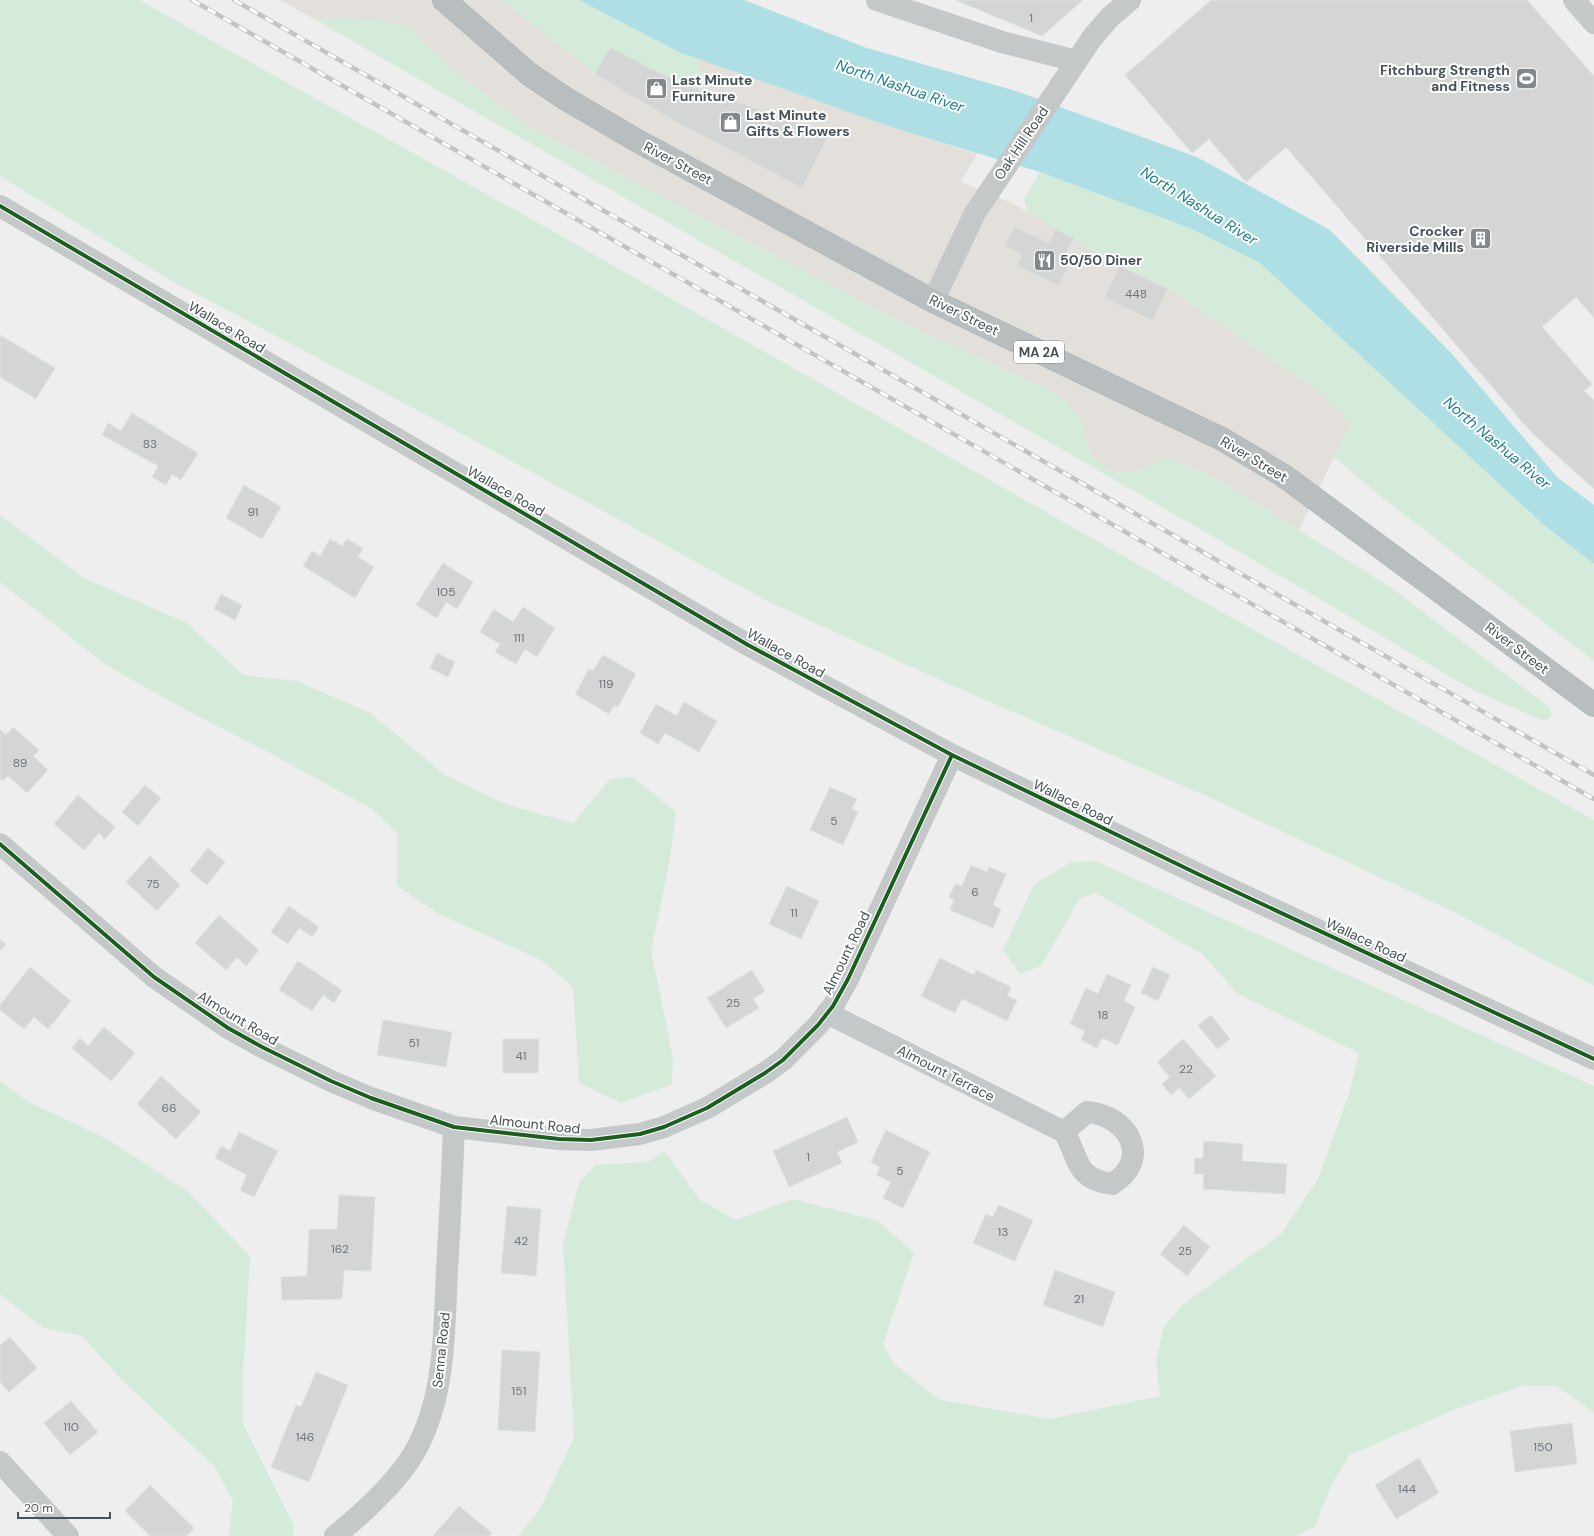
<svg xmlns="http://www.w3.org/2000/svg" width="1594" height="1536" viewBox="0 0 1594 1536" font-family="'DM Sans',sans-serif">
	<rect width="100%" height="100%" fill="#eee"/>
	<path fill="#e3e0db" d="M279,0H502L595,74L610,47L675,81L707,92L696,57L897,129L977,154L961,182L1012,203L1120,266L1168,289L1311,386L1341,412L1350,423L1299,530L1210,475L1166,457L1143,470L1114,473L1091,456L1082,423L1060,395L901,322L523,123L454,71L409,28L329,18L316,20Z"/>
	<path fill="#d4ebda" d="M0,0H139L542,225L1211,606L1594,820V986L1456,913L1211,798L949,684L769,602L468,437L170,280L0,176Z
		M502,0H579L674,49L696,57L707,92L675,81L611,47L595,74Z
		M329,18L377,19L409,28L454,71L523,123L901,322L1060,395L1082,423L1091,456L1114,473L1143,470L1166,457L1210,475L1392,588L1549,707L1552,716L1544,721L1473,690L1245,555L316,20Z
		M1040,172L1192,229L1260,263L1544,525L1594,564V661L1379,495L1334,457L1350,423L1341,412L1311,386L1168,289L1120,266L1027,212L1024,199Z
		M0,515L84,578L187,623L243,675L297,681L370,713L445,775L508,805L573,823L610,779L633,777L676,812L669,864L651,950L673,1058L672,1084L621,1103L579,1083L573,987L541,960L439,914L397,886V833L372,809L268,752L186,710L106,665L0,582Z
		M1095,861L1594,1086V1413L1557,1386H1522L1451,1411L1350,1455L1331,1485L1315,1527L1295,1536H518L540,1509L574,1438L563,1243L579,1183L595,1165L648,1162L664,1151L700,1200L736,1220L793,1199L878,1221L914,1253L883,1344L894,1364L940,1400L1050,1419L1160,1396L1156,1360L1164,1327L1182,1305L1281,1234L1318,1179L1349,1094L1359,1053L1238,994L1202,954L1096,893L1080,898L1041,966L1020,974L1003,950L1034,885L1071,862Z
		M0,1081L29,1102L107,1139L187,1191L250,1256L243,1375V1424L293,1524V1536H228L233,1501L215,1467L122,1380L82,1336L43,1328L0,1294Z"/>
	<path fill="#addfe5" d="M579,0H744L864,47L1019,92L1197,157L1330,230L1452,354L1558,478L1594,505V564L1544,525L1260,263L1192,229L1040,172L897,129L679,52Z"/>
	<path fill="#d4d6d6" stroke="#dfe0e1" d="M955,0H1083L1042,36Z
		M1211,0H1527L1594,76V318L1576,297L1542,327L1592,384L1584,391L1594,400V489L1531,432L1286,147L1246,182L1209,139L1192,153L1125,75Z
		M610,47L675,81L785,118L828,136L802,188L678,123L595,74Z
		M1014,226L1049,243L1055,229L1074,238L1067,252L1074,255L1059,286L1016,266L1022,254L1004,246Z
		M1120,266L1168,289L1153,321L1104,298Z
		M0,335L55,368L36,399L0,377Z
		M132,413L198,453L181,480L172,474L166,485L152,477L158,466L102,435L108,423L121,431Z
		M244,485L281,507L262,539L226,518Z
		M330,539L342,546L347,539L363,548L358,557L374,567L355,598L303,566L312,551L320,556Z
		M443,563L473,582L457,609L446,602L437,618L416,605Z
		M221,594L242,605L235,620L214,609Z
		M523,607L555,628L537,657L525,649L516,664L495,652L500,644L480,632L494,609L513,622Z
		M437,653L455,662L448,677L430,668Z
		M603,655L636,674L618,707L614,705L609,714L575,694L589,669L593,671Z
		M684,702L717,721L699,752L665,733L658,744L640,733L656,704L677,716Z
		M13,727L39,750L33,756L48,770L27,793L8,776L3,781L0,779V729L6,735Z
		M145,785L161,798L138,826L122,812Z
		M830,787L857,799L852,809L858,812L843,845L810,830Z
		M78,795L115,827L105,839L99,833L84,850L54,824Z
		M208,848L225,862L207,885L190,871Z
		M150,856L180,885L157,911L126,882Z
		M971,865L987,872L989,867L1006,874L993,905L1001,909L993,928L950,910L954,900L949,897L955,884L962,886Z
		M787,886L819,901L801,939L769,924Z
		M289,906L319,927L312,937L299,928L288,944L271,932Z
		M219,915L259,950L246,966L237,957L226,970L195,943Z
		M0,940L6,944L0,951Z
		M940,958L974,975L976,970L1011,987L1007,996L1017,1000L1007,1021L962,999L955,1013L921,996Z
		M298,961L342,990L334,1003L323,995L312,1011L279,990Z
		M30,967L71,1001L48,1029L34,1017L24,1029L0,1010V1005Z
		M1153,967L1170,975L1158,1001L1141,993Z
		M752,970L765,991L753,999L759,1008L726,1028L707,998Z
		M1107,974L1131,985L1124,1001L1135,1007L1118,1045L1102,1038L1097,1048L1081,1040L1085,1031L1070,1024L1086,988L1098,994Z
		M1211,1015L1230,1039L1217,1049L1198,1025Z
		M383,1020L452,1032L446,1067L377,1055Z
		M104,1027L135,1053L111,1081L72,1048L80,1038L88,1046Z
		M503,1039H539L538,1073H503Z
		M1183,1039L1216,1076L1189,1099L1179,1088L1171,1095L1162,1084L1170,1077L1157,1062Z
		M161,1076L201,1112L176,1139L137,1104Z
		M847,1117L858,1142L837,1152L842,1163L789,1187L773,1151Z
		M886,1130L930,1152L903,1208L883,1198L891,1182L876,1175L880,1167L871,1162Z
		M239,1132L278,1151L254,1197L240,1190L247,1175L215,1158L221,1146L230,1151Z
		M1204,1141L1243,1144L1242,1161L1287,1164L1285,1194L1203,1189L1204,1174H1194L1195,1158L1203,1159Z
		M339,1195L375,1197L371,1271L344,1270L342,1299L282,1300L281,1277L307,1276L309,1229H337Z
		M999,1205L1033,1220L1015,1261L973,1243L986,1214L993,1217Z
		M507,1206L541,1209L536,1276L501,1273Z
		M1184,1225L1210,1247L1187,1276L1160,1254Z
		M1055,1270L1115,1292L1103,1327L1043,1305Z
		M10,1337L37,1368L9,1392L0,1382V1345Z
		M502,1350L540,1352L535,1432L498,1430Z
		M316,1372L348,1385L309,1482L271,1467L296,1405L301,1407Z
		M71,1401L98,1432L70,1455L44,1423Z
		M1572,1423L1577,1464L1515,1472L1510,1431Z
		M1419,1458L1439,1493L1396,1519L1375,1485Z
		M150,1485L194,1528L187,1536H150L125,1511Z
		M459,1506L492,1533L489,1536H433Z"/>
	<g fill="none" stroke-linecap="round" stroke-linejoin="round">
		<defs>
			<path id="highway" d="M444,0L529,74L566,99L636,140L933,301L1222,439L1284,476L1594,705"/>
		</defs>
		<use href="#highway" stroke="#b4b9bc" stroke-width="24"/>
		<path stroke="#c5c8c9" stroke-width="22" d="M877,0L1002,42L1076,61
			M1574,0L1594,23
			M0,206L748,645L952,755L1200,875L1594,1059
			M933,301L975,213L1092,38L1110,17L1130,0
			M0,844L154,977L228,1028L262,1047L331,1081L371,1098L454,1127L559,1139L591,1140L640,1134L664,1127L707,1108L765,1073L783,1060L818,1025L833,1006L848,979L952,755
			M827,1013L1064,1132L1087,1112C1128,1115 1153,1159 1112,1184C1073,1178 1080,1158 1064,1132
			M0,1462L68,1536
			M335,1536C362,1514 392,1487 411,1458C446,1402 444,1333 447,1269C450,1222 452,1174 454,1127"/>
		<use href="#highway" stroke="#b8bdc0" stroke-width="22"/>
		<defs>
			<path id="rail" d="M192,0L1594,799
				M234,0L1594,775"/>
		</defs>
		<use href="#rail" stroke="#c1c3c4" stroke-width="4.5"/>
		<use href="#rail" stroke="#fff" stroke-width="3" stroke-dasharray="9" stroke-linecap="butt"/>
		<defs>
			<path id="cycleway" d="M0,206L748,645L952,755L1200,875L1594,1059
				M0,844L154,977L228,1028L262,1047L331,1081L371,1098L454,1127L559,1139L591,1140L640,1134L664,1127L707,1108L765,1073L783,1060L818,1025L833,1006L848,979L952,755"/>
		</defs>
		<use href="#cycleway" stroke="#fff" stroke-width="6"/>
		<use href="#cycleway" stroke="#1b5e20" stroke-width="4"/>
	</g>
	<defs>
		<symbol id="stadium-square" viewBox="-11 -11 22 22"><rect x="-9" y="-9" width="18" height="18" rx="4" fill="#81898c" stroke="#fff"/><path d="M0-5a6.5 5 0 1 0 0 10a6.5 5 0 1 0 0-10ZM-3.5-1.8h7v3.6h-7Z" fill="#fff"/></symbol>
		<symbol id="shop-square" viewBox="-11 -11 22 22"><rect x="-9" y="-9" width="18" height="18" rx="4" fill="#81898c" stroke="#fff"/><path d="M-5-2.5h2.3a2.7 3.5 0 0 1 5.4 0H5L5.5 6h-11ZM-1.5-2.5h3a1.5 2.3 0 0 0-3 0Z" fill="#fff"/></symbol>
		<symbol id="building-square" viewBox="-11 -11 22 22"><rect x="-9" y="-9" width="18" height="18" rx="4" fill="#81898c" stroke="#fff"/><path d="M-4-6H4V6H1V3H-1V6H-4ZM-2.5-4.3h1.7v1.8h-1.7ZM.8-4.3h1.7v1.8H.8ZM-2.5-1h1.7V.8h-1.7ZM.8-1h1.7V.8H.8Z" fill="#fff"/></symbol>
		<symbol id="restaurant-square" viewBox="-11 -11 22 22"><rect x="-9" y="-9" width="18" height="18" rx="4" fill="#81898c" stroke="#fff"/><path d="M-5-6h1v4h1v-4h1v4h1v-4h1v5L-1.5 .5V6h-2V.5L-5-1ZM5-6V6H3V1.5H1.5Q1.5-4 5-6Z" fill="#fff"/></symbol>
	</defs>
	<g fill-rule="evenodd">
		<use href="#stadium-square" x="1514" y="66" width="25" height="25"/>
		<use href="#shop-square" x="644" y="76" width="25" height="25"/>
		<use href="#shop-square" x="718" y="110" width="25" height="25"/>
		<use href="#building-square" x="1468" y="226" width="25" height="25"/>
		<use href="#restaurant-square" x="1032" y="248" width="25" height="25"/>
	</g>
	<g text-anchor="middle" stroke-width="4" stroke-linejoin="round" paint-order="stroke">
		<g font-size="12" fill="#6c7479">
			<text x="1031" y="22">1</text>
			<text x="1136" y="298">448</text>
			<text x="150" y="448">83</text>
			<text x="253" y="516">91</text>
			<text x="446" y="596">105</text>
			<text x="519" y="642">111</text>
			<text x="606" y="688">119</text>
			<text x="20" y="767">89</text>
			<text x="834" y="825">5</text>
			<text x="153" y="888">75</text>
			<text x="975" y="896">6</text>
			<text x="794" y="917">11</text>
			<text x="733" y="1007">25</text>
			<text x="1103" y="1019">18</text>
			<text x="414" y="1047">51</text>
			<text x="521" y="1060">41</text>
			<text x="1186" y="1073">22</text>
			<text x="169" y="1112">66</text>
			<text x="808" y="1161">1</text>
			<text x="900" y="1175">5</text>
			<text x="1003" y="1236">13</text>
			<text x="521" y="1245">42</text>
			<text x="340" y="1253">162</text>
			<text x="1185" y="1255">25</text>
			<text x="1079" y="1303">21</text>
			<text x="519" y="1395">151</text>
			<text x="71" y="1431">110</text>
			<text x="305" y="1441">146</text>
			<text x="1543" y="1451">150</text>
			<text x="1407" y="1493">144</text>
		</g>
		<rect fill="#fff" stroke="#7e868a" stroke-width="1" x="1014" y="341" width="50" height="22" rx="3"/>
		<g font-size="13" font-weight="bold" fill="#475258">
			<text x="1039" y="357">MA 2A</text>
		</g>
		<g font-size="14" font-weight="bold" fill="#475258" stroke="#fff" text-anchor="start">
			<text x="1510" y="75" text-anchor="end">Fitchburg Strength<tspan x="1510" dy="16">and Fitness</tspan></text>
			<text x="672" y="85">Last Minute<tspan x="672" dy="16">Furniture</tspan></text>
			<text x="746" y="120">Last Minute<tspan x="746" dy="16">Gifts &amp; Flowers</tspan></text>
			<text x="1464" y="236" text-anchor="end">Crocker<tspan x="1464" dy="16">Riverside Mills</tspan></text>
			<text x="1060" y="265">50/50 Diner</text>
		</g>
		<g font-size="14" fill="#475258" stroke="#fff">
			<text transform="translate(1021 143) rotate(-56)" y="5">Oak Hill Road</text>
			<text transform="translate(678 163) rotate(28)" y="5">River Street</text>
			<text transform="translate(964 315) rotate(26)" y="5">River Street</text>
			<text transform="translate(227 327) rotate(31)" y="5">Wallace Road</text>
			<text transform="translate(1254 459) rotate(31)" y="5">River Street</text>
			<text transform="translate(506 491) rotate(30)" y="5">Wallace Road</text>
			<text transform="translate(1517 648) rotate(37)" y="5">River Street</text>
			<text transform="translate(786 653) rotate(29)" y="5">Wallace Road</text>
			<text transform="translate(1073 802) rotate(26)" y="5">Wallace Road</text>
			<text transform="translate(1366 940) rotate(25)" y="5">Wallace Road</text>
			<text transform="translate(846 953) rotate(-64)" y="5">Almount Road</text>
			<text transform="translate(238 1018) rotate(31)" y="5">Almount Road</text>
			<text transform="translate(946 1073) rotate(27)" y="5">Almount Terrace</text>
			<text transform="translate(535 1124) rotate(6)" y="5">Almount Road</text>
			<text transform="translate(441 1350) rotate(-84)" y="5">Senna Road</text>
		</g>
		<g font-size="15" font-style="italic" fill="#1b7e89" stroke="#fff">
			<text transform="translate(900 86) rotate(19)" y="5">North Nashua River</text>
			<text transform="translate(1199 206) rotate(32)" y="5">North Nashua River</text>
			<text transform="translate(1497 443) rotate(40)" y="5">North Nashua River</text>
		</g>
	</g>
	<path d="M18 1512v6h92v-6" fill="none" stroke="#475258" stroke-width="2"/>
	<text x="24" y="1512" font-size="12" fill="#475258" stroke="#ffffff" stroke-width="3" paint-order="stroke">20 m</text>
</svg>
